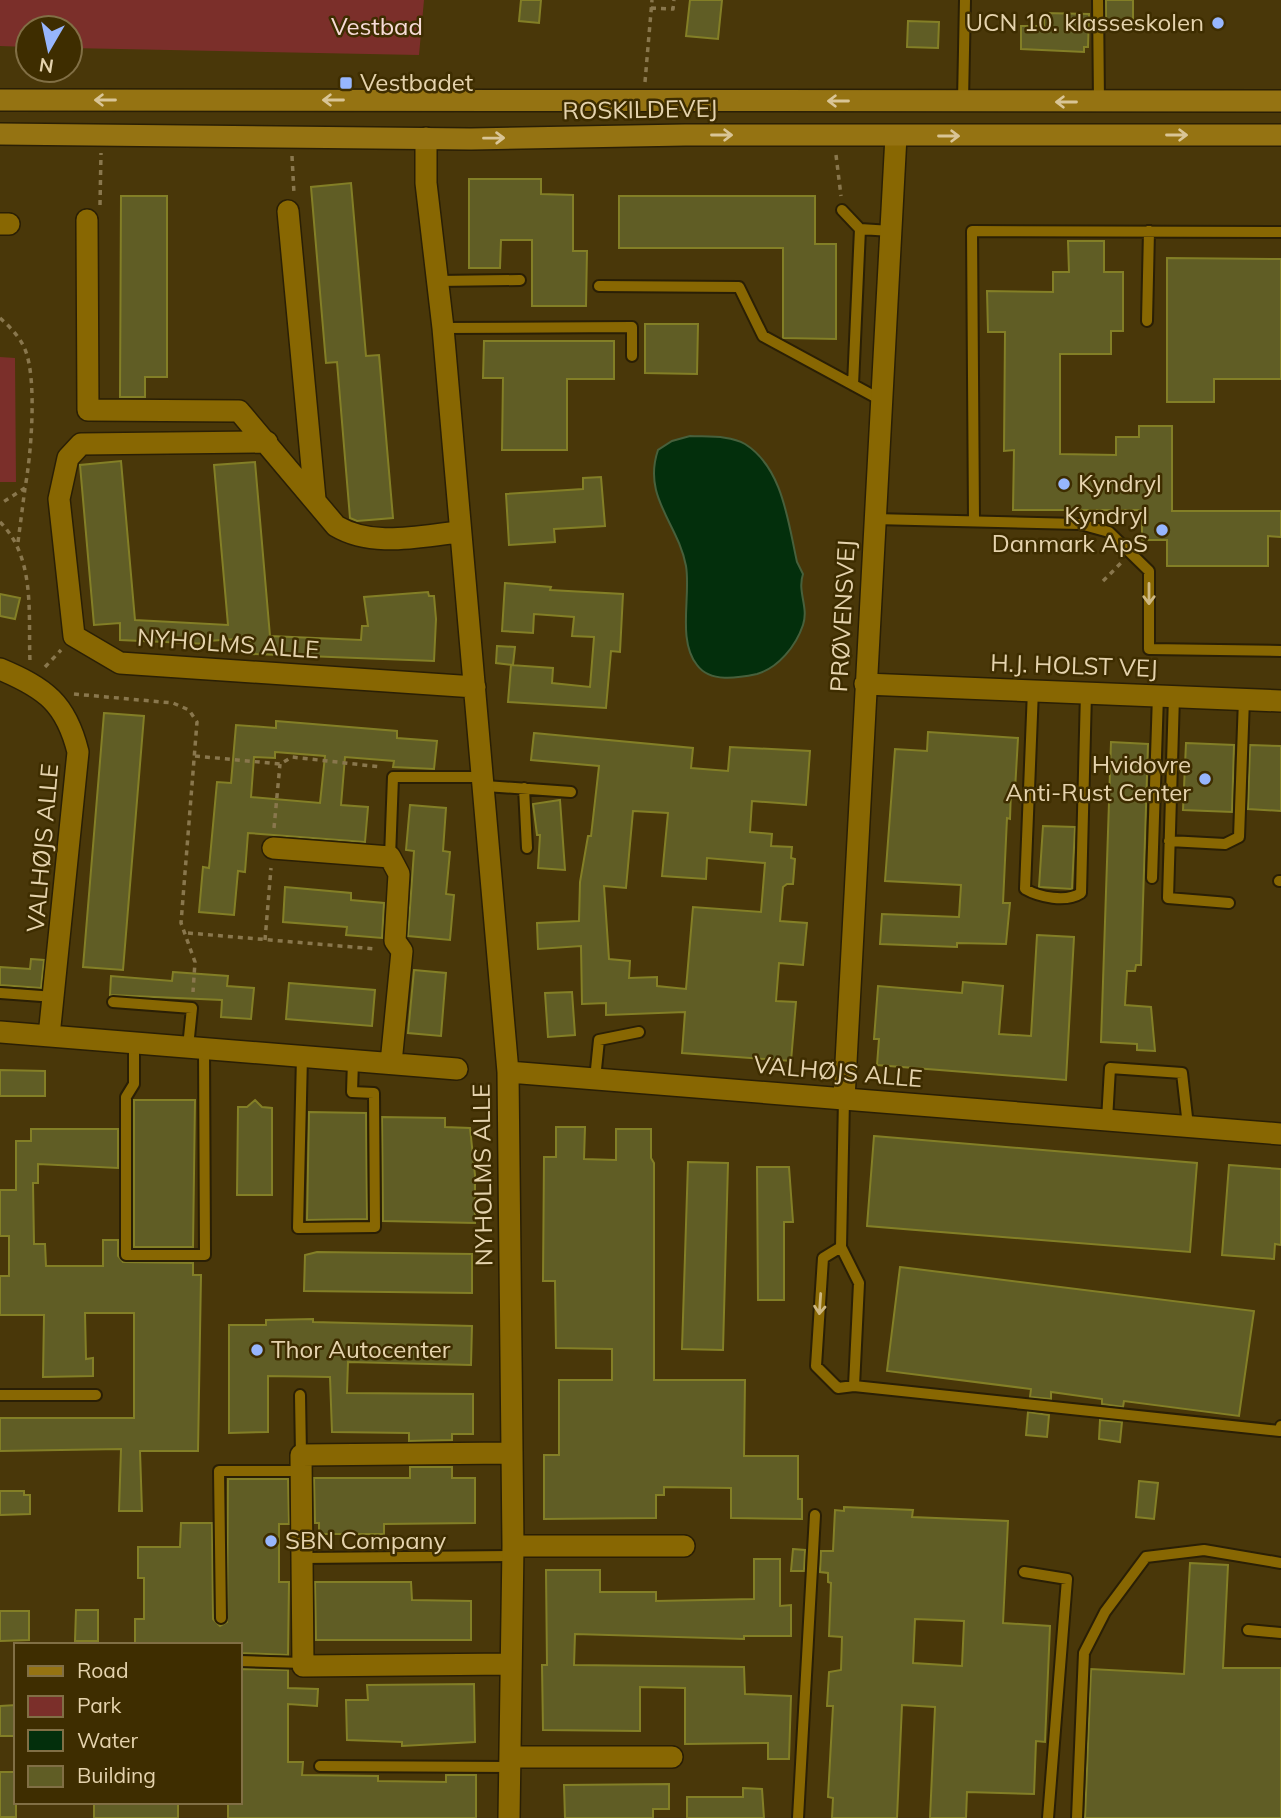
<svg xmlns="http://www.w3.org/2000/svg" width="1281" height="1818" viewBox="0 0 1281 1818" font-family="Mulish,sans-serif">
	<rect width="100%" height="100%" fill="#493709"/>
	<path fill="#7b2f2a" d="M0,0H424L419,55L70,48V28H28V47L0,46Z
		M0,357L15,358L16,482H0Z"/>
	<path fill="#032f0c" stroke="#47603c" stroke-width="2" d="M690,436C707,437 730,435 745,444C783,468 788,522 797,562L803,574C797,592 809,607 803,625C796,646 778,668 757,674C738,678 710,683 697,665C677,640 691,596 686,566C678,523 642,497 658,450L672,441Z"/>
	<path fill="#605d25" stroke="#837f26" stroke-width="2" fill-rule="evenodd" d="M521,0H541L539,23L519,21Z
		M690,0H722L718,39L686,36Z
		M1106,0H1133V27H1106Z
		M1044,13L1089,14L1088,47H1084V52L1021,49V26H1044Z
		M908,21L939,22L938,48L907,47Z
		M469,179H541V194L573,195V251H587L586,306H532V240H501L500,268H469Z
		M351,183L366,356L379,355L393,518L357,521L350,518L337,362L326,363L311,187Z
		M121,196H167V377H145V397H120Z
		M619,196H815V244H836V339L783,338V248H619Z
		M1068,241H1104V272H1123V331H1111V354H1060V454L1116,455V437H1139V426H1172V511H1281V537L1268,536V566H1167V540H1142V510H1013L1014,450L1004,451L1005,332H988L987,291L1053,292V272H1069Z
		M1167,258L1281,259V379H1214V402H1167Z
		M645,324H698L697,374L645,373Z
		M484,341H614V379H567V450H502L503,378H483Z
		M121,461L135,620L228,625L214,465L255,462L270,636L361,640L362,626H368L364,597L428,592L429,596H434L436,619L434,661L251,654L249,638L208,641V644L120,640V623L94,625L80,465Z
		M601,477L605,526L554,529L555,542L509,545L506,494L583,489V478Z
		M505,583L551,587L550,590L623,594L620,652L611,651L606,708L508,702L511,665L553,668L552,683L590,687L594,637L572,636L574,617L534,614L533,633L502,631Z
		M0,594L20,598L15,619L0,616Z
		M497,646L515,647L513,665L496,663Z
		M104,713L144,716L123,970L83,967Z
		M276,721L397,731V738L437,741L434,769L393,767L394,761L345,757L341,805L368,807L365,842L248,833L245,872L238,871L234,915L199,912L203,867L209,868L217,782L231,783L236,725L276,728ZM275,752L325,756L320,803L251,797L254,757L275,758Z
		M928,732L1018,738L1015,790H1011L1010,819L1007,818L1003,903H1010L1006,944L957,943V947L880,944L882,914L959,917L961,885L885,881L895,749L927,751Z
		M534,733L693,748L691,768L728,771L730,747L810,751L806,805L752,801L750,832L772,834L771,846L792,847L791,858L795,859L793,884H787L783,887L780,921L807,923L803,965L779,963L776,1001L796,1002L791,1061L682,1053L685,1012L606,1015V1003L582,1004L581,946L538,949L537,923L579,921L580,882L588,836H591L599,766L531,760ZM633,811L668,813L662,876L706,879L707,858L765,863L761,912L693,907L686,989L657,986V977L629,978L630,961L609,959L604,886L626,888Z
		M1111,742L1148,744L1141,965H1136L1135,971H1127L1125,1005L1151,1007L1155,1051L1137,1050V1044L1101,1042Z
		M1186,743L1234,745L1232,812L1183,810Z
		M1250,745L1281,746V811L1248,809Z
		M560,800L565,870L538,868L540,835H537L533,804Z
		M410,805L446,808L443,851L450,852L446,894L454,895L450,940L408,936L414,851L406,850Z
		M1043,826L1075,827L1072,889L1039,887Z
		M285,887L351,893V900L384,903L382,938L346,935L347,927L283,922Z
		M1037,935L1074,937L1066,1080L877,1065L879,1039H874L878,986L962,993L963,982L1003,986L999,1034L1031,1036Z
		M31,959L44,960L41,988L0,985V967L30,969Z
		M414,970L446,973L441,1036L408,1033Z
		M173,972L228,976L227,986L254,988L251,1019L221,1017L222,1000L110,995L111,976L172,981Z
		M289,983L375,990L372,1026L286,1019Z
		M572,992L575,1035L548,1037L545,993Z
		M0,1070L45,1071V1096H0Z
		M134,1100H195L193,1247H134Z
		M255,1100L262,1107L272,1108V1195H237L238,1107H247Z
		M309,1112L366,1113L367,1219L307,1220Z
		M382,1117L445,1118V1127L470,1128L475,1175V1223L383,1221Z
		M556,1127H585L584,1159L616,1160V1129H651V1158L654,1163V1380H745L744,1456H798V1499H802V1519L731,1518V1488L664,1487V1495H656V1518L544,1519V1455H559V1380H612V1349L556,1348L555,1281H543L544,1157H556Z
		M31,1129H118V1168L38,1164V1183H33L34,1244H45L46,1266H103V1240H118V1256L123,1262L193,1263V1275H201L198,1451H140L142,1511H119L121,1449L0,1451V1418H134V1313H85L86,1359L93,1358V1376L43,1377L44,1315H0V1276H9V1236H0V1190H16V1141H31Z
		M874,1136L1197,1163L1190,1252L867,1226Z
		M688,1162L728,1163L723,1350L682,1349Z
		M1229,1165L1281,1169V1245L1275,1244L1274,1259L1222,1255Z
		M757,1167H789L793,1222H784V1300H758Z
		M317,1252L472,1254V1293L304,1291L305,1255Z
		M900,1267L1254,1311L1239,1416L1124,1401L1123,1407L1102,1404V1399L1051,1392V1399L1030,1397L1031,1389L887,1371Z
		M313,1319V1322L472,1326L471,1365L348,1362L347,1393L473,1394V1434H452V1440L409,1441V1433L332,1432L330,1377L268,1376V1432L229,1433V1325H266V1320Z
		M1028,1412L1049,1415L1047,1437L1026,1435Z
		M1100,1420L1122,1422L1120,1442L1099,1439Z
		M410,1467H452V1478H475V1523L384,1524V1534H319V1523H315L314,1478H410Z
		M228,1479H288L289,1524H279V1582H289L288,1655L240,1653V1645H135V1619H144V1578H138V1547H180L181,1523H212L213,1619L220,1626L227,1622Z
		M1139,1481L1158,1483L1154,1519L1136,1517Z
		M0,1491H24V1495H30V1514L0,1515Z
		M844,1507L913,1510L912,1517L1008,1521L1003,1623L1050,1626L1045,1742L1036,1741L1034,1794L967,1792L966,1818H930L935,1707L902,1705L897,1818H832L833,1798L828,1797L833,1706H827L829,1672L841,1670L842,1637L829,1636L831,1583L828,1582V1573L820,1572L821,1551H833L835,1510L844,1511ZM915,1619L964,1621L962,1666L913,1663Z
		M793,1549L805,1550L804,1571H791Z
		M754,1559H780V1606L791,1605V1636H744V1639L575,1634L574,1665L744,1667L745,1694L791,1696L789,1759H768V1743L685,1744V1688L640,1687V1731L543,1730L542,1665H547L546,1570H600V1592H656V1601L754,1599Z
		M1190,1563L1228,1565L1223,1668H1281V1818H1085L1091,1669L1184,1674Z
		M315,1582H411L412,1600L471,1601V1640H316Z
		M76,1610H98V1641H75Z
		M0,1611H29V1640L0,1641Z
		M240,1669L288,1670V1688L318,1689L317,1706L288,1704V1762H303L302,1775L378,1776V1781L446,1782V1775H476V1818H228V1802H240Z
		M474,1684L475,1742L402,1746V1742L347,1740L346,1700H368L367,1685Z
		M16,1705V1736H0V1706Z
		M0,1772H16V1817H0Z
		M669,1784V1809H653V1818H565L564,1785Z
		M743,1788L762,1789L764,1818H687V1797H743Z
		M94,1802H178V1818H94Z"/>
	<g fill="none" stroke-linecap="round" stroke-linejoin="round">
		<defs>
			<path id="lane" d="M1098,0L1099,102
				M963,101L965,0
				M842,210L860,229L853,385
				M860,229L891,231
				M437,281L520,280
				M599,286L739,287L763,336L881,400
				M1147,321L1149,231
				M443,328L632,327V356
				M874,519L1080,524L1109,532L1149,571V649L1281,651
				M974,521L972,231L1281,232
				M1033,690L1025,889C1039,897 1066,903 1081,893L1086,692
				M1174,696L1168,898L1229,903
				M485,786L571,792
				M524,788L527,848
				M1169,841L1225,844L1239,837L1244,699
				M390,857L393,777H484
				M1152,878L1158,695
				M1279,881H1281
				M0,993L55,997
				M113,1002L192,1008L188,1047
				M134,1043V1084L126,1097V1255H205L204,1048
				M302,1056L298,1228L375,1227L374,1093L352,1092L353,1061
				M595,1079L599,1040L639,1032
				M844,1099L841,1247L859,1283L854,1386
				M1107,1120L1110,1068L1182,1073L1188,1126
				M841,1247L823,1258L816,1366L838,1388L854,1386L1280,1431L1281,1426
				M0,1395H96
				M300,1395L301,1455
				M302,1558L512,1556
				M1024,1572L1067,1579L1048,1818
				M221,1618L219,1471H301
				M1248,1630L1281,1633
				M240,1661L303,1663
				M320,1766L510,1767
				M798,1818L815,1515
				M1077,1818L1084,1653L1105,1612L1146,1557L1204,1550L1281,1563"/>
			<path id="street" d="M426,138V183L443,328L508,1072L513,1546L509,1818
				M288,211L315,499
				M87,220L88,410L239,411L336,526C373,548 419,536 460,532
				M0,224H9
				M267,442L81,444L68,458L59,499L74,636L120,663L475,687
				M0,669C45,688 66,703 78,752L49,1036
				M865,684L1281,701
				M273,848L390,857L399,874L395,941L402,951L391,1063
				M0,1032L457,1069
				M508,1072L1281,1134
				M844,1099L896,136
				M513,1546H684
				M511,1664L303,1666L301,1455L512,1453
				M510,1757H672"/>
			<path id="secondary" d="M0,100L1281,101
				M0,134L471,139L685,135H1281"/>
		</defs>
		<use href="#lane" stroke="#2a1f05" stroke-width="14"/>
		<use href="#street" stroke="#2a1f05" stroke-width="24"/>
		<use href="#secondary" stroke="#2a1f05" stroke-width="24"/>
		<path stroke="#89774d" stroke-width="3.5" stroke-dasharray="5 5" stroke-linecap="butt" d="M651,8L673,9L674,0
			M645,82L652,0
			M836,155L841,196
			M292,156L294,194
			M100,205L101,153
			M0,318C11,328 21,338 26,352C37,383 31,456 25,488L0,504
			M0,522C36,558 28,614 30,662
			M18,542L25,488
			M1103,581L1121,563
			M45,667L61,650
			M74,694L173,703L189,710L197,722L181,923L195,962L193,992
			M195,756L280,764L292,757L381,767
			M274,828L280,764
			M188,933L376,949
			M265,940L271,868"/>
		<use href="#lane" stroke="#886702" stroke-width="10"/>
		<use href="#street" stroke="#886702" stroke-width="21"/>
		<use href="#secondary" stroke="#957312" stroke-width="21"/>
	</g>
	<defs><path id="oneway-shaft" d="M-6 0H5M1.5-3L5.5 0L1.5 3" fill="none" stroke-width="1.6" stroke-linecap="round" stroke-linejoin="round" transform="scale(1.75)"/></defs>
	<g stroke="#d9c596">
		<use href="#oneway-shaft" transform="translate(105 100) rotate(180)"/>
		<use href="#oneway-shaft" transform="translate(333 100) rotate(180)"/>
		<use href="#oneway-shaft" transform="translate(838 101) rotate(-180)"/>
		<use href="#oneway-shaft" transform="translate(1066 102) rotate(-180)"/>
		<use href="#oneway-shaft" transform="translate(722 135)"/>
		<use href="#oneway-shaft" transform="translate(1177 135)"/>
		<use href="#oneway-shaft" transform="translate(949 136)"/>
		<use href="#oneway-shaft" transform="translate(494 138) rotate(-1)"/>
	</g>
	<g stroke="#ceb882">
		<use href="#oneway-shaft" transform="translate(1149 594) rotate(90)"/>
		<use href="#oneway-shaft" transform="translate(820 1304) rotate(94)"/>
	</g>
	<g fill="#97b6fd" stroke="#3e2d00" stroke-width="2.5">
		<circle cx="1218" cy="23" r="7"/>
		<rect x="339" y="76" width="14" height="14" rx="3.5"/>
		<circle cx="1064" cy="484" r="7"/>
		<circle cx="1162" cy="530" r="7"/>
		<circle cx="1205" cy="779" r="7"/>
		<circle cx="257" cy="1350" r="7"/>
		<circle cx="271" cy="1541" r="7"/>
	</g>
	<g text-anchor="middle" stroke-width="5" stroke-linejoin="round" paint-order="stroke">
		<g font-size="24" fill="#e5d3ad" stroke="#3e2d00" text-anchor="start">
			<text x="1204" y="31" text-anchor="end">UCN 10. klasseskolen</text>
			<text x="360" y="91">Vestbadet</text>
			<text x="1078" y="492">Kyndryl</text>
			<text x="1148" y="524" text-anchor="end">Kyndryl<tspan x="1148" dy="28">Danmark ApS</tspan></text>
			<text x="1191" y="773" text-anchor="end">Hvidovre<tspan x="1191" dy="28">Anti-Rust Center</tspan></text>
			<text x="271" y="1358">Thor Autocenter</text>
			<text x="285" y="1549">SBN Company</text>
		</g>
		<g font-size="24" fill="#f7dbd7" stroke="#3e2d00">
			<text x="377" y="35">Vestbad</text>
		</g>
		<g font-size="24" fill="#e5d3ad" stroke="#3e2d00">
			<text transform="translate(640 110) rotate(-1)" y="8">ROSKILDEVEJ</text>
			<text transform="translate(843 616) rotate(-87)" y="8">PRØVENSVEJ</text>
			<text transform="translate(228 644) rotate(4)" y="8">NYHOLMS ALLE</text>
			<text transform="translate(1074 666) rotate(2)" y="8">H.J. HOLST VEJ</text>
			<text transform="translate(43 848) rotate(-85)" y="8">VALHØJS ALLE</text>
			<text transform="translate(838 1072) rotate(5)" y="8">VALHØJS ALLE</text>
			<text transform="translate(483 1175) rotate(-91)" y="8">NYHOLMS ALLE</text>
		</g>
	</g>
	<rect x="14" y="1643" width="228" height="161" fill="#3e2d00" stroke="#816f45" stroke-width="2"/>
	<rect x="28" y="1666" width="35" height="10" fill="#957312" stroke="#816f45" stroke-width="2"/>
	<text x="77" y="1678" font-size="21" fill="#e5d3ad">Road</text>
	<rect x="28" y="1696" width="35" height="21" fill="#7b2f2a" stroke="#816f45" stroke-width="2"/>
	<text x="77" y="1713" font-size="21" fill="#e5d3ad">Park</text>
	<rect x="28" y="1730" width="35" height="21" fill="#032f0c" stroke="#816f45" stroke-width="2"/>
	<text x="77" y="1748" font-size="21" fill="#e5d3ad">Water</text>
	<rect x="28" y="1766" width="35" height="21" fill="#605d25" stroke="#816f45" stroke-width="2"/>
	<text x="77" y="1783" font-size="21" fill="#e5d3ad">Building</text>
	<g transform="translate(49 49) rotate(189)"><circle r="33" fill="#3e2d00" stroke="#816f45" stroke-width="2"/>
	<path d="M0-5L12 26L0 18L-12 26Z" fill="#97b6fd"/>
	<text y="-10" font-size="19" font-weight="bold" text-anchor="middle" fill="#e5d3ad">N</text>
	</g>
</svg>
